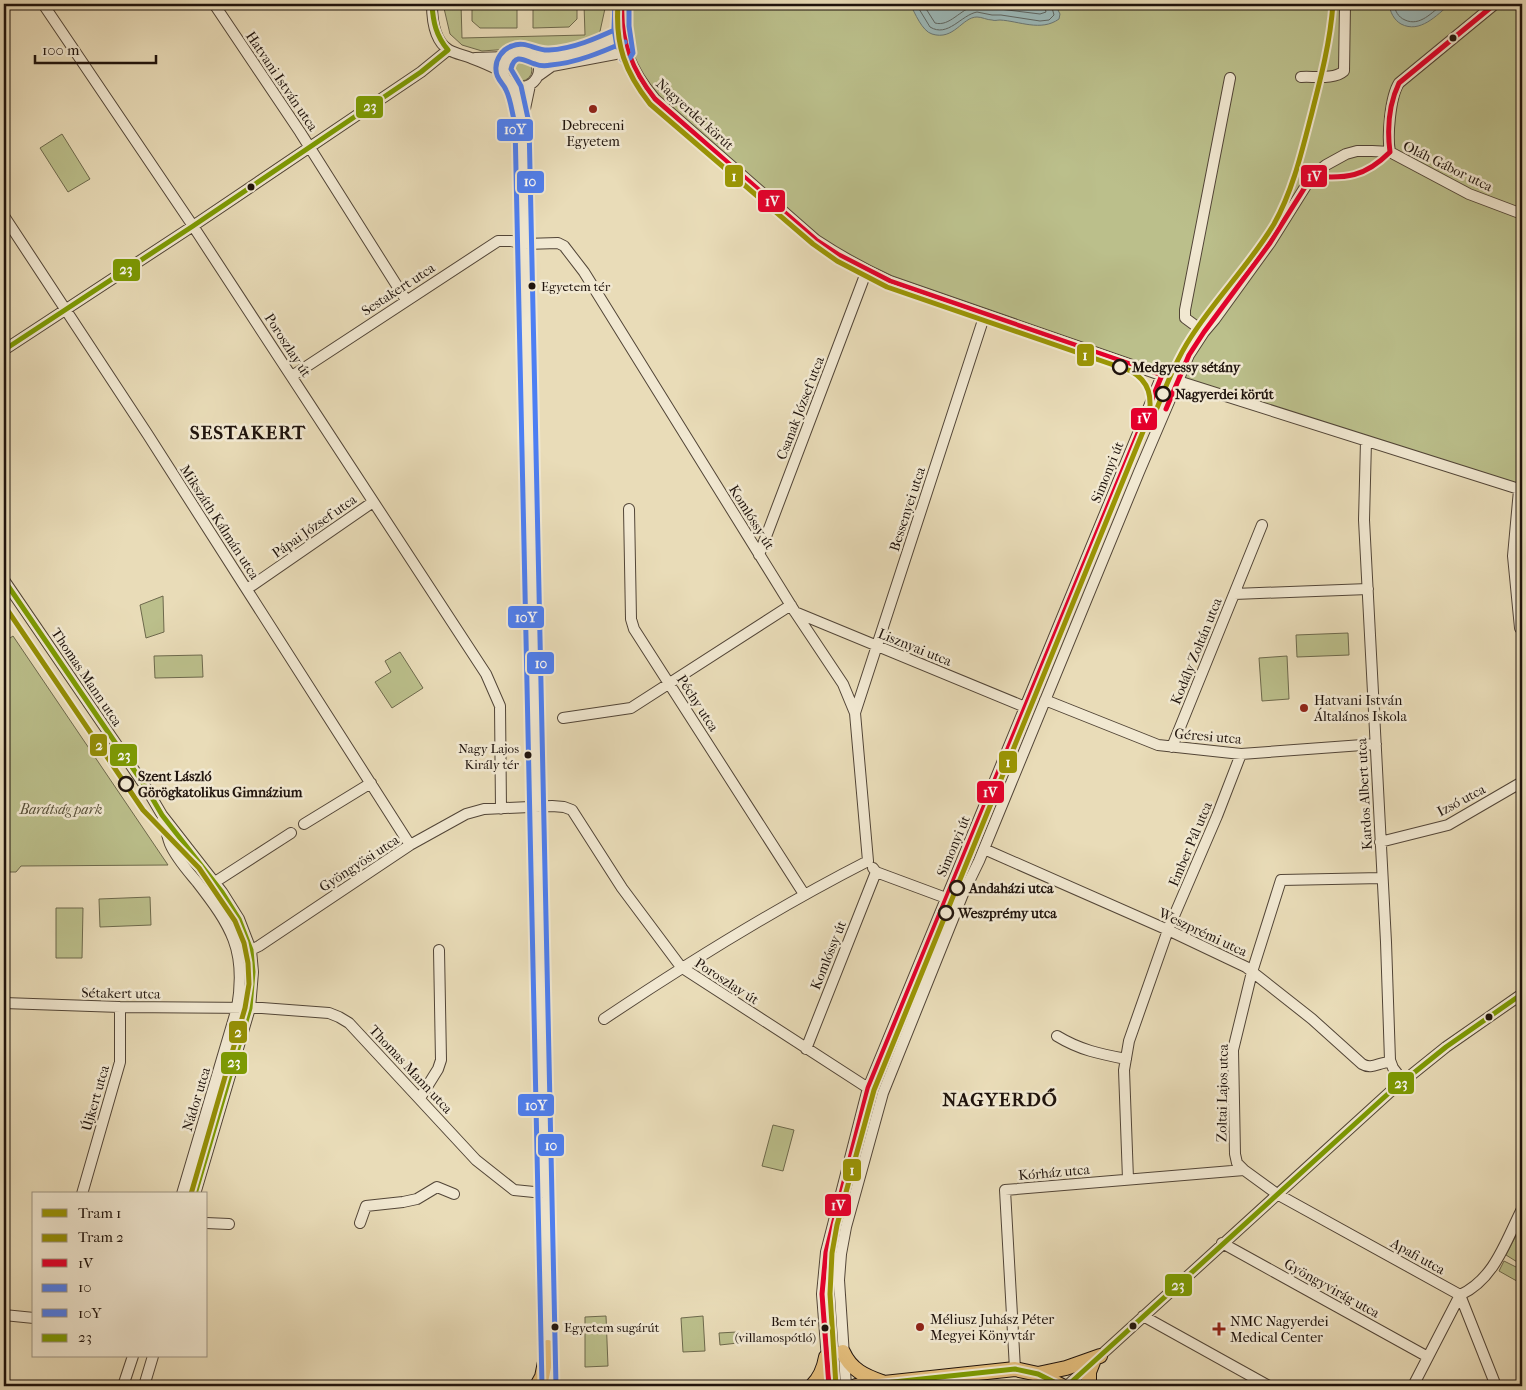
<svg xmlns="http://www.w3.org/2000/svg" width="1526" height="1390" viewBox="0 0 1526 1390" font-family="'IM FELL French Canon',serif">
	<rect width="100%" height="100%" fill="#e9dcb8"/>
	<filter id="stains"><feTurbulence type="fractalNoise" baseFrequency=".004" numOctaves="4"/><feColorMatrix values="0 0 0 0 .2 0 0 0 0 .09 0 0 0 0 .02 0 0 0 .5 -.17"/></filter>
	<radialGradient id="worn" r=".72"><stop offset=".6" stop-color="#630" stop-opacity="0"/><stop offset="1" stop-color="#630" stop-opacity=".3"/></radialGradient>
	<path fill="#bbbf8b" stroke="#6d694c" d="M443,4H461L462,38L585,35L584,4H606L597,45L542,56L524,48L482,51L462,45L450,34Z
		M472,4H495V7H517V28H480L472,21Z
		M554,4H577V19L569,27L533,28V6L554,5Z
		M622,4H1522V490L1342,434L867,270L822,238L788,210L660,99L639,68L626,52Z
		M510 70a11 11 0 1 1 22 0a11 11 0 1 1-22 0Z
		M62,134L90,179L68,192L40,148Z
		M163,596L164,632L146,638L140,605Z
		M1348,633L1349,655L1297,657L1296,635Z
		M13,636L168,865L21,866L16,872H4V642Z
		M400,652L423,688L392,708L375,682L391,672L385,661Z
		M202,655L203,677L155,678L154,656Z
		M1287,656L1289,699L1262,701L1259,658Z
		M150,897L151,925L100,927L99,899Z
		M56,908H83L82,958H56Z
		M773,1125L794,1130L783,1171L762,1166Z
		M1522,1224V1265L1506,1255Z
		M1504,1261L1522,1270V1284L1499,1271Z
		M606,1316L608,1366L585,1367V1317Z
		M703,1316L705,1351L683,1352L681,1318Z
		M737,1332L738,1343L720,1345L719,1333Z"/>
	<path fill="#9cb9b9" stroke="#6a7774" d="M910,4H1055L1060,14L1059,19C1041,32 1019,21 1000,20C997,20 995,21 992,20C987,20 982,17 977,17C962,17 954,41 932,34C922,31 915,13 910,4Z
		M1389,4H1450C1437,15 1420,34 1401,24C1394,20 1390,12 1389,4Z"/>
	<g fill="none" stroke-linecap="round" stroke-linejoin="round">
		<path stroke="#5e6662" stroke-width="1" d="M916,4L930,27C948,38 961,15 977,12L992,15H1001L1040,21L1049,20L1054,15L1051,4
			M923,4L935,23C950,27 960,9 975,6L1040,14L1046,12L1044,4
			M1394,4C1395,11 1398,17 1405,20C1420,27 1432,12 1443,4"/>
		<defs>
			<path id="minor" d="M43,4L193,226L486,674L500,706L501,809
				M214,4L300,132L406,300
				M432,4C432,19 434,41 449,50C456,54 464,55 471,58C482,62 493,67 503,72
				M622,4C618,41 631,71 655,99L816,240C840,256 864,269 890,281L1178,381L1522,490
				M503 69a18 18 0 1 1 36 0a18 18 0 1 1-36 0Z
				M534,57C561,62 598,47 622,35
				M475,58L508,57
				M538,76L552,66L626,52
				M1301,77C1313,76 1334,80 1344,71L1345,4
				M512,85L521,120
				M530,85L522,123V143L549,1386
				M1390,152C1387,137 1390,97 1399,83L1495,4
				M4,216L148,435L410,845
				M1204,332L1185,318V310L1230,78
				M4,350L193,226L421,72L448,50
				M292,376L498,241H511L525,244L558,243L564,246L584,272L795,612L843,684L855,713L868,861
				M1366,441L1364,520L1386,942L1390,1060L1393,1068L1403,1081
				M1519,490L1513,556L1520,628L1522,631
				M629,509L631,619L634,629L804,894
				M759,555L867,270
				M4,580L145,786L162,815L222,892L239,919L251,950L253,972L250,1008L195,1194
				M247,589L373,502
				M1234,594L1368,589
				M795,612L1025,707
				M1045,700L1158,745L1241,754L1376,744
				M855,713L985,314
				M563,718L631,708L791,605
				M1172,747L1262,525
				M163,818C165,826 167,836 170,844C176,858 187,870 197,882C231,926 247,950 237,1008L182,1194
				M304,824L371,783
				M1380,842L1448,825L1522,782
				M984,849L1168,930L1246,967L1312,1019L1362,1064C1372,1070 1379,1062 1390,1062
				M873,868L876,872L946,898
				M215,882L291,833
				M237,952L251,950L259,946L410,845L466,814L484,809L552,806L564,807L572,810L622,888L681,967L868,1088
				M4,1003L120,1007L262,1008L329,1013L339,1017L349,1023L476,1160L514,1190L544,1193
				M604,1019C689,962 776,908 868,861
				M1057,1036C1080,1050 1100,1054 1126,1059
				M806,1049L876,872
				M420,1098L438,1069L441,1060L439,950
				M1244,1170L1237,1163L1235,1154L1233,1050L1252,972L1281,880L1382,878
				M1128,1179L1124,1070L1129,1041L1168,930L1217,816L1241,754
				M82,1194L120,1062V1007
				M206,1223L229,1224
				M360,1223L366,1206L403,1202L417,1199L437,1187L454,1194
				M1222,1243L1428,1357
				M4,1315L34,1318
				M1143,1316L1269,1386
				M1015,1369L1005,1190L1244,1170L1277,1194L1460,1295L1496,1386
				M123,1386L133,1356
				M144,1386L153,1356
				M829,1386L822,1294L826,1252L868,1088L1162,375
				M846,1386L839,1280L841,1254L846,1227L883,1093L963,894L979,861L1139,472L1189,355L1204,332L1215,319L1270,243L1312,176L1326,165L1346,154L1357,151H1372L1390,152L1469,194L1522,214
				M1067,1386L1390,1092L1446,1047L1522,994
				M1413,1386L1460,1295C1495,1279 1506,1240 1522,1209"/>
			<path id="major" d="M843,1352C851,1370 865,1376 882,1382
				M1038,1374L1066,1368L1100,1356
				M537,1386L542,1377L548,1347
				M812,1386C820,1378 824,1369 826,1357
				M856,1386L1015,1369L1038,1374L1062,1386
				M1089,1386V1372L1093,1362"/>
		</defs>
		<use href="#minor" stroke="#524537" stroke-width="12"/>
		<use href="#major" stroke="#1f130c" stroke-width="16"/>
		<use href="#minor" stroke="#f1e8d1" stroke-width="10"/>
		<use href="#major" stroke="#e4be7c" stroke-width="14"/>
		<path stroke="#1f130c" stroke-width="1" d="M80,719L94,746"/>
		<defs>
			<path id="bus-1" d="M622,4C620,41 632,70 655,99L816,240L839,255L890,281L1162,375L868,1088L826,1252L822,1294L829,1386
				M1166,409L1189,355L1204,332L1270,243L1312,176C1346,179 1365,177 1390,152C1387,129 1389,104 1399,83L1495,4"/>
			<path id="bus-2" d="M622,60L630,58L633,53L629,26V4
				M556,1386L529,123L521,86L511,69C515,52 525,61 535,64C540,66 546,66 551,65C576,63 602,52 625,42"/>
			<path id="bus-3" d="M615,4L614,28L617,47
				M542,1386L515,124C512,113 511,100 506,90C503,83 496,79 496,70C495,60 502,49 512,46C525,40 536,51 549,50C573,49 597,38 619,28"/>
			<path id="bus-4" d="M4,350L193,226L421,72L448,50C436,36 433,22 432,4
				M4,580L145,786L162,815L222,892L239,919L251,950L253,972L250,1008L195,1194
				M856,1386L1015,1369L1038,1374L1062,1386
				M1067,1386L1390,1092L1446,1047L1522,994"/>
		</defs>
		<use href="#bus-1" stroke="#f1e8d1" stroke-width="9"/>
		<use href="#bus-2" stroke="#f1e8d1" stroke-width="9"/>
		<use href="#bus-3" stroke="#f1e8d1" stroke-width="9"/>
		<use href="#bus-4" stroke="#f1e8d1" stroke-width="9"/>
		<use href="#bus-1" stroke="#e4002b" stroke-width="5"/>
		<use href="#bus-2" stroke="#4d7ff3" stroke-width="5"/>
		<use href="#bus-3" stroke="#4d7ff3" stroke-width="5"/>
		<use href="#bus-4" stroke="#7d9b03" stroke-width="5"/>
		<defs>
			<path id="tram-1" d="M618,4C615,45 625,72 650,104L813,244L837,261L887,287L1131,371C1150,382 1152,397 1149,417L874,1090L837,1225L832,1253L830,1294L836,1386
				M1152,420C1164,392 1174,363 1191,337C1216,298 1250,264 1274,224C1292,192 1301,155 1310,120C1320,81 1330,44 1333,4"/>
			<path id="tram-2" d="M4,605L143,810L199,868L235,921L244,943L248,963L249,984L245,1008L191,1194"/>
		</defs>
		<use href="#tram-1" stroke="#f1e8d1" stroke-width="9"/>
		<use href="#tram-2" stroke="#f1e8d1" stroke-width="9"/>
		<use href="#tram-1" stroke="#9a9505" stroke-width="5"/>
		<use href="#tram-2" stroke="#948f05" stroke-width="5"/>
	</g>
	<g fill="#1f130c" stroke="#f1e8d1" stroke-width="2">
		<circle cx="1453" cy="38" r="4.5"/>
		<circle cx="251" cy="187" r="4.5"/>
		<circle cx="532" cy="286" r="4.5"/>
		<circle cx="528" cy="755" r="4.5"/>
		<circle cx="1489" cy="1017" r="4.5"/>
		<circle cx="1133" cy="1326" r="4.5"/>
		<circle cx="555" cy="1327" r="4.5"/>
		<circle cx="825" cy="1328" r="4.5"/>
	</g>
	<g fill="#8f2418" stroke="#f1e8d1" stroke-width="2">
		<circle cx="593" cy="109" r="5"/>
		<circle cx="1304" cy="708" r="5"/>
		<circle cx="920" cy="1327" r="5"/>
		<path d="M1216.5 1321.5h5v5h5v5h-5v5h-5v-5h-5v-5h5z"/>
	</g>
	<g fill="#f1e8d1" stroke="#1f130c" stroke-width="2.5">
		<circle cx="1120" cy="367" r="7"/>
		<circle cx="1163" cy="394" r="7"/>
		<circle cx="126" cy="784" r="7"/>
		<circle cx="957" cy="888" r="7"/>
		<circle cx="946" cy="913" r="7"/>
	</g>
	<g text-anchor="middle" stroke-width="5" stroke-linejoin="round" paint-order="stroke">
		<g font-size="13" fill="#1f130c" stroke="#f1e8d1" text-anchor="start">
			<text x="541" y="291">Egyetem tér</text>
			<text x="519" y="753" text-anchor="end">Nagy Lajos<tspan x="519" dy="16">Király tér</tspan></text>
			<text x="816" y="1326" text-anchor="end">Bem tér<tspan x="816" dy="16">(villamospótló)</tspan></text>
			<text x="564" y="1332">Egyetem sugárút</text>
		</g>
		<g font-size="14" fill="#1f130c" stroke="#f1e8d1">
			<text transform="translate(282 81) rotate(56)" y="5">Hatvani István utca</text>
			<text transform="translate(695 114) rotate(42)" y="5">Nagyerdei körút</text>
			<text transform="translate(1448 166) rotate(26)" y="5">Oláh Gábor utca</text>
			<text transform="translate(398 289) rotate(-33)" y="5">Sestakert utca</text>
			<text transform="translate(288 345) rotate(57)" y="5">Poroszlay út</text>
			<text transform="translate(800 408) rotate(-69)" y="5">Csanak József utca</text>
			<text transform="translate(1107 472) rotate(-68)" y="5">Simonyi út</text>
			<text transform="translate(907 509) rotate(-72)" y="5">Bessenyei utca</text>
			<text transform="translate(752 517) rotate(58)" y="5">Komlóssy út</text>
			<text transform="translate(220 522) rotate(57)" y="5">Mikszáth Kálmán utca</text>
			<text transform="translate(314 526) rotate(-35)" y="5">Pápai József utca</text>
			<text transform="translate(915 647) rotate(22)" y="5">Lisznyai utca</text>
			<text transform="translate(1196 651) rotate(-68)" y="5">Kodály Zoltán utca</text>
			<text transform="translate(87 677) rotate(56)" y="5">Thomas Mann utca</text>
			<text transform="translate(698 703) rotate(57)" y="5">Péchy utca</text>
			<text transform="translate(1208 736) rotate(5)" y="5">Géresi utca</text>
			<text transform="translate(1364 794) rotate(-93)" y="5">Kardos Albert utca</text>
			<text transform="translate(1461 800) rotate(-28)" y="5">Izsó utca</text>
			<text transform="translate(1190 844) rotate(-67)" y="5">Ember Pál utca</text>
			<text transform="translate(953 846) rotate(-67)" y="5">Simonyi út</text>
			<text transform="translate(359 863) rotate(-33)" y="5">Gyöngyösi utca</text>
			<text transform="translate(1203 932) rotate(25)" y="5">Weszprémi utca</text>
			<text transform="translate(828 955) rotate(-68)" y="5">Komlóssy út</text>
			<text transform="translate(727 981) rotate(33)" y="5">Poroszlay út</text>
			<text transform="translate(121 993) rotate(1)" y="5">Sétakert utca</text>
			<text transform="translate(411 1069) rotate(47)" y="5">Thomas Mann utca</text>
			<text transform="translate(1222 1093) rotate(-89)" y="5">Zoltai Lajos utca</text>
			<text transform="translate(95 1098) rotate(-74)" y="5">Újkert utca</text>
			<text transform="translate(196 1099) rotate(-73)" y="5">Nádor utca</text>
			<text transform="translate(1054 1172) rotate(-5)" y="5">Kórház utca</text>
			<text transform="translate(1418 1256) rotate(29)" y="5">Apafi utca</text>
			<text transform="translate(1332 1288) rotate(29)" y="5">Gyöngyvirág utca</text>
		</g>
		<g font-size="14" fill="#1f130c" stroke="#f1e8d1" text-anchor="start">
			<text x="593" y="130" text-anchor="middle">Debreceni<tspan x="593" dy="16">Egyetem</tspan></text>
			<text x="1314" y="705">Hatvani István<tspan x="1314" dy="16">Általános Iskola</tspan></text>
			<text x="930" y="1324">Méliusz Juhász Péter<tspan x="930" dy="16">Megyei Könyvtár</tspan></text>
			<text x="1230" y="1326">NMC Nagyerdei<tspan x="1230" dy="16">Medical Center</tspan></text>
		</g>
		<g font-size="14" font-weight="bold" fill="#1f130c" stroke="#f1e8d1" text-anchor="start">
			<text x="1132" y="372">Medgyessy sétány</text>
			<text x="1175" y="399">Nagyerdei körút</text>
			<text x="138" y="781">Szent László<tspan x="138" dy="16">Görögkatolikus Gimnázium</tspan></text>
			<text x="969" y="893">Andaházi utca</text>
			<text x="958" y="918">Weszprémy utca</text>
		</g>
		<g font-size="14" font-style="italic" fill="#564f38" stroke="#f1e8d1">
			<text x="61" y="814">Barátság park</text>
		</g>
		<g font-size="19" font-weight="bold" letter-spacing="1" fill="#1f130c" stroke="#f1e8d1">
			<text x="248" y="439">SESTAKERT</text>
			<text x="1000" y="1106">NAGYERDŐ</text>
		</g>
	</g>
	<g stroke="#f1e8d1" stroke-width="2">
		<rect x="355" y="95" width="29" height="24" rx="5" fill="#7d9b03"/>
		<rect x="496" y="118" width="38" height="24" rx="5" fill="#4d7ff3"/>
		<rect x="724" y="164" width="20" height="24" rx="5" fill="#9a9505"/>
		<rect x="1300" y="164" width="28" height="24" rx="5" fill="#e4002b"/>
		<rect x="516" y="170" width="29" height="24" rx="5" fill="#4d7ff3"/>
		<rect x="757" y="189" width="29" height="24" rx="5" fill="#e4002b"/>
		<rect x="112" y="258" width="29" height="24" rx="5" fill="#7d9b03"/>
		<rect x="1076" y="343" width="19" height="24" rx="5" fill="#9a9505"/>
		<rect x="1130" y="407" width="28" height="24" rx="5" fill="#e4002b"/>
		<rect x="507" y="605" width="38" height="24" rx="5" fill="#4d7ff3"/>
		<rect x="526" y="651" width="29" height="24" rx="5" fill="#4d7ff3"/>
		<rect x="89" y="733" width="19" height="24" rx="5" fill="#948f05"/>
		<rect x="109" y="743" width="29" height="24" rx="5" fill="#7d9b03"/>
		<rect x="998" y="750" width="20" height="24" rx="5" fill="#9a9505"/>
		<rect x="976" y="780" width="29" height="24" rx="5" fill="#e4002b"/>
		<rect x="228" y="1020" width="20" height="24" rx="5" fill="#948f05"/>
		<rect x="220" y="1051" width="28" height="24" rx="5" fill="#7d9b03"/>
		<rect x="1387" y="1071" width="28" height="24" rx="5" fill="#7d9b03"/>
		<rect x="517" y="1093" width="38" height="24" rx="5" fill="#4d7ff3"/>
		<rect x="537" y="1133" width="28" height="24" rx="5" fill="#4d7ff3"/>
		<rect x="842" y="1158" width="20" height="24" rx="5" fill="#9a9505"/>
		<rect x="824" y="1193" width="28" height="24" rx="5" fill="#e4002b"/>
		<rect x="1164" y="1273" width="29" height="24" rx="5" fill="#7d9b03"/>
	</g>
	<g font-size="14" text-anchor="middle" font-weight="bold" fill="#fff">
		<text x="370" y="111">23</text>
		<text x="515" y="134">10Y</text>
		<text x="734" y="181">1</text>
		<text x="1314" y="181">1V</text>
		<text x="530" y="186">10</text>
		<text x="772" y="206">1V</text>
		<text x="126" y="274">23</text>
		<text x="1085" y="360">1</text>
		<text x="1144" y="423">1V</text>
		<text x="526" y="622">10Y</text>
		<text x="541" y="668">10</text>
		<text x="99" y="750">2</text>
		<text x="124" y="760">23</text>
		<text x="1008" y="767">1</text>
		<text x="990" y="797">1V</text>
		<text x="238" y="1037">2</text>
		<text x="234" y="1067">23</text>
		<text x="1401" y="1088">23</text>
		<text x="536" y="1110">10Y</text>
		<text x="551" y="1150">10</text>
		<text x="852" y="1175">1</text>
		<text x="838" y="1210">1V</text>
		<text x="1178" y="1290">23</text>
	</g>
	<rect width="1526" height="1390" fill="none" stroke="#e9dcb8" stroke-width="20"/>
	<rect x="5" y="5" width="1516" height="1380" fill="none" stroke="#1f130c" stroke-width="2.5"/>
	<rect x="10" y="10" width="1506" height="1370" fill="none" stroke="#1f130c"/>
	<rect x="32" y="1192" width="175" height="165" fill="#f1e8d1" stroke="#9d9382"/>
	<rect x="42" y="1209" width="25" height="8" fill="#9a9505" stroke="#9d9382"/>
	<text x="78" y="1218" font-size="15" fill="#1f130c">Tram 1</text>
	<rect x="42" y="1234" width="25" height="8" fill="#948f05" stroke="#9d9382"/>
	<text x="78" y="1242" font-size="15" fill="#1f130c">Tram 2</text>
	<rect x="42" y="1259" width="25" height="8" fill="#e4002b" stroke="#9d9382"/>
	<text x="78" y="1268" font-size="15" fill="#1f130c">1V</text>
	<rect x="42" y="1284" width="25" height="8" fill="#4d7ff3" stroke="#9d9382"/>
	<text x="78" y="1292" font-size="15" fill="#1f130c">10</text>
	<rect x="42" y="1309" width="25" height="8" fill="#4d7ff3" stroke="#9d9382"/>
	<text x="78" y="1318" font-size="15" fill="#1f130c">10Y</text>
	<rect x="42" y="1334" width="25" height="8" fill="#7d9b03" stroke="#9d9382"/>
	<text x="78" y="1342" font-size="15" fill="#1f130c">23</text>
	<path d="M35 55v8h121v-8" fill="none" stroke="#1f130c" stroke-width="2.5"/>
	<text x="42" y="55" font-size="15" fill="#1f130c" stroke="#f1e8d1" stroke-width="4" paint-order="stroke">100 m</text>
	<rect width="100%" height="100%" filter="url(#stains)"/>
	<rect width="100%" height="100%" fill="url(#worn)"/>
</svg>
